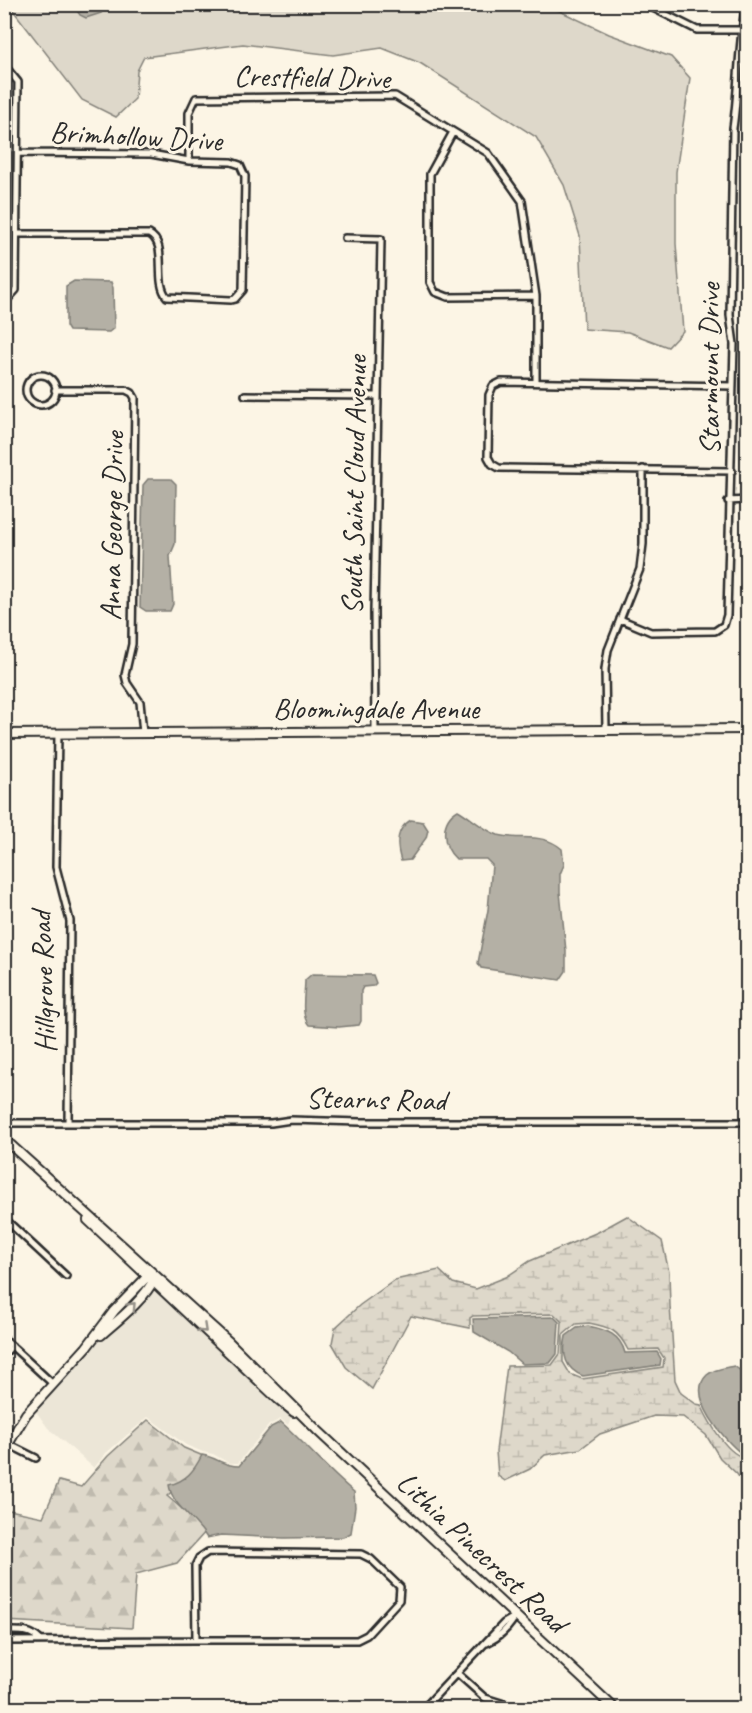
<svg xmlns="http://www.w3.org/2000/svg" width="752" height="1713" viewBox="0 0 752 1713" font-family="Caveat,sans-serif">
	<defs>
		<pattern id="forest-firs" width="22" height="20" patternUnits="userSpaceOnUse" patternTransform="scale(1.5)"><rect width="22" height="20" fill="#ded8ca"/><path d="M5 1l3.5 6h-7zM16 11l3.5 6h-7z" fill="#bfbaae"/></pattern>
		<pattern id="wetland-marsh" width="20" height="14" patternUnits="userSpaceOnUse" patternTransform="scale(1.5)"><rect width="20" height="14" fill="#ded8ca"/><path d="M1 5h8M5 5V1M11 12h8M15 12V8" fill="none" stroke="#bfbaae"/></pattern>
	</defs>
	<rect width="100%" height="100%" fill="#fcf5e5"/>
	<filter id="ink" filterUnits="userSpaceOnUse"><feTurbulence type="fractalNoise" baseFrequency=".0167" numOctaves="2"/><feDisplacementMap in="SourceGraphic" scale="12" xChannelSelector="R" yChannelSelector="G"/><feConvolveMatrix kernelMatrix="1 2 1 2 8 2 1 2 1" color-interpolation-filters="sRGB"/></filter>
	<g filter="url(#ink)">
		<path fill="#ece6d7" d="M155,1292L159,1293L273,1400L292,1415L288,1425L281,1419L269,1425L238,1463H229L213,1454L203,1452L186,1445L148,1417L106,1453L94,1468L48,1428L35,1410L88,1351L123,1320L150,1293Z"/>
		<path fill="#ded8ca" stroke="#84827a" stroke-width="1.5" d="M9,5H547L609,34L671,57L690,78L676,172V244L683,331L668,347L628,332L584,329L580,236L564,185L536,137L420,63L382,48L333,55L243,44L144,57L137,71L135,99L116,117L82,100Z"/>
		<path fill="url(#forest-firs)" stroke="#84827a" stroke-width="1.5" d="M148,1420L184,1448L208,1458L167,1496L207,1530L177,1563L136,1574L132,1628L5,1621L4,1509L43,1517L59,1481L81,1487L108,1456Z"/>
		<path fill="url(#wetland-marsh)" stroke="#84827a" stroke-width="1.5" fill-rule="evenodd" d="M627,1216L662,1241L669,1272L670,1306L675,1380L681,1393L696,1404L701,1405C708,1420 729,1459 747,1457V1490L737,1474L720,1458L706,1435L683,1417L654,1416L600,1434L580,1449L545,1455L530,1469L505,1481L498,1476L496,1451L507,1366L552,1365L560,1354L562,1322L554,1314L473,1316L470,1318V1328L411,1316L372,1389L346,1367L332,1343L335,1328L360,1305L395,1280L439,1270L453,1283L476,1289L506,1277L530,1261L598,1232ZM589,1323C610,1327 618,1330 628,1350L658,1349L664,1358L663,1367L582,1379L570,1374L563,1362V1335L576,1324Z"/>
		<path fill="#b4b0a5" stroke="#7d7b74" stroke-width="1.5" d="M73,5H108L101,13L86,18L80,15Z
			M74,281L111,282L113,288L114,328L109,332L69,331L66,326V286Z
			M148,479H171L176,484L175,544L170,556L173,604L170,611H146L140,607L143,485Z
			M458,810C472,818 483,830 498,835C521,841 543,832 562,849L564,865L560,874V892L566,951V971L560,980L481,968L478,963L488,910L492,865L486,859H456C442,846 439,821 458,810Z
			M411,820L423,822L428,830L426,838L410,860L401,861C396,845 395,829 411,820Z
			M312,974L373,975L376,983L373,986L363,987L361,991V1021L359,1025L339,1027L309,1025C300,1015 305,993 305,980Z
			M554,1317L559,1322L557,1354L550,1363L522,1364L508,1352L474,1332L473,1319Z
			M588,1326C607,1330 620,1334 625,1353L657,1352L661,1359L660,1365L583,1376C565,1369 562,1355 566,1336L577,1328Z
			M734,1366L741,1371L747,1380V1454H742C726,1442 685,1396 707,1375C714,1369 725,1368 734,1366Z
			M281,1422C307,1445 327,1470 354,1492L355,1507L351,1533L343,1537L284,1538L221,1535L207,1538C196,1519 172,1506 169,1485C186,1481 194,1471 202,1455C219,1458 222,1466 239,1466L271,1427Z"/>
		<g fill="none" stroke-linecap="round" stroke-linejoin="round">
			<defs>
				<path id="street" d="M645,4L697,30H741
					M4,65L18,82L16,290L7,300H4
					M453,132L430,174V282L435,292L448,297L536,296
					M189,161V113L196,98L395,96L488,153L522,201L536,296V382
					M17,234H149C169,244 153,281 167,297L231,300L235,299L243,290L245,176L240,165L231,162L189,161L151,154L18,153
					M345,238L381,239L374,612L375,732
					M26 390a15 15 0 1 1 30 0a15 15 0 1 1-30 0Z
					M55,390H126L132,393L135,398L132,644L125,675L127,683L140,702L143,733
					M245,395L378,396
					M732,471L499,468L492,464L488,457L489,395L493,386L501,382L733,386
					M728,501L748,500
					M620,619L651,632L715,631L724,625L727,615L734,344L730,315L733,128C739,87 738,45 746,4
					M606,730L605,669L608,650L640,569L643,544V469
					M58,733L56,867L70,921L68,1123
					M4,1123H271L291,1120L360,1122H748
					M4,1218L66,1276
					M4,1339L53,1384
					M4,1354L12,1346
					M8,1444L36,1458
					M208,1552L361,1554L371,1559L400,1587L399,1600L367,1635L357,1640H196L195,1566L199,1558Z
					M4,1631C19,1631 30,1629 40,1640
					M4,1641L196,1640
					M487,1643C500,1637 508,1629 515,1617
					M457,1673L485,1698L517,1708
					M424,1708L504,1623L516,1616"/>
				<path id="secondary" d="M4,734L748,729
					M4,1139L229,1342L317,1430L614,1708
					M88,1220L278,1399L294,1412
					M101,1335C118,1320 145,1299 154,1279
					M4,1451L26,1414L86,1348L114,1311L147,1277L150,1276"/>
			</defs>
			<use href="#street" stroke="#2b2b2b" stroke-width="10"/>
			<use href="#secondary" stroke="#2b2b2b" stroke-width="12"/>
			<use href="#street" stroke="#fcf5e5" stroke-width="5"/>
			<use href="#secondary" stroke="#fcf5e5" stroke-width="8"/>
		</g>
		<defs><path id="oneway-chevron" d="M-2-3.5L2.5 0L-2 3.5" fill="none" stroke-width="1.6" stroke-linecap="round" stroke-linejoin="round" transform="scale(1.5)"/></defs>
		<g stroke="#949088">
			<use href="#oneway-chevron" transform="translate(132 1306) rotate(-47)"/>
			<use href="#oneway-chevron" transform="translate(203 1329) rotate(43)"/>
		</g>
	</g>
	<g text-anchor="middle" stroke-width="6" stroke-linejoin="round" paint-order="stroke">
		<g font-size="30" fill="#2b2b2b" stroke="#fcf5e5">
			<text transform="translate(312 77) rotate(1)" y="10">Crestfield Drive</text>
			<text transform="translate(136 136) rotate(3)" y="10">Brimhollow Drive</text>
			<text transform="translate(709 369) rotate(-90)" y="10">Starmount Drive</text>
			<text transform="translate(354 485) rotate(-89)" y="10">South Saint Cloud Avenue</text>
			<text transform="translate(112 526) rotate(-89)" y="10">Anna George Drive</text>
			<text x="376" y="718">Bloomingdale Avenue</text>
			<text transform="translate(43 982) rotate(-92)" y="10">Hillgrove Road</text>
			<text transform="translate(376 1099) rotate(1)" y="10">Stearns Road</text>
			<text transform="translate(482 1552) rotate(43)" y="10">Lithia Pinecrest Road</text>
		</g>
	</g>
	<rect width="752" height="1713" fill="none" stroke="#fcf5e5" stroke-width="24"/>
	<rect x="12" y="12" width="728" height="1689" fill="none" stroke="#2b2b2b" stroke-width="2" filter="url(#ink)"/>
</svg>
